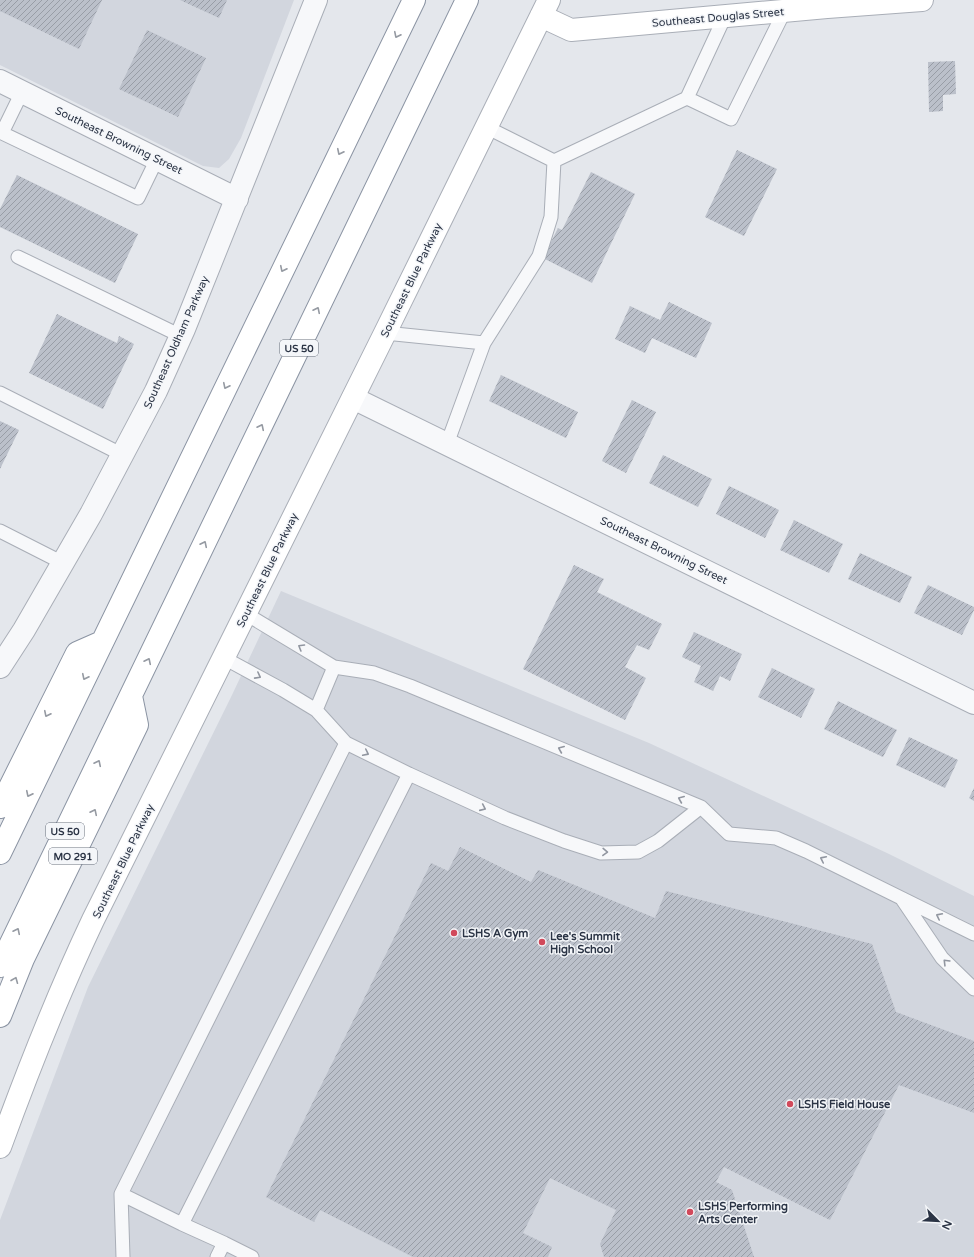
<svg xmlns="http://www.w3.org/2000/svg" width="974" height="1257" viewBox="0 0 974 1257" font-family="'Varela Round',sans-serif">
	<defs>
		<pattern id="building-hatch" width="6" height="6" patternUnits="userSpaceOnUse"><rect width="6" height="6" fill="#bbc0ca"/><path d="M-1 1l2-2M0 6l6-6M5 7l2-2" fill="none" stroke="#989da6"/></pattern>
	</defs>
	<rect width="100%" height="100%" fill="#e4e7ec"/>
	<path fill="#d2d6de" d="M0,0H294L241,138L229,159L219,168L203,166L0,65Z
		M281,591L649,743L887,853L974,896V1257H0V1220L88,987L232,695Z"/>
	<path fill="url(#building-hatch)" d="M0,0H102L79,49L0,11Z
		M180,0H227L219,18Z
		M147,30L206,58L178,117L119,89Z
		M955,61L956,94L943,95V111L929,112L928,62Z
		M737,150L777,169L744,236L705,217Z
		M591,172L635,194L592,283L543,258L558,228L562,230Z
		M17,175L138,234L115,283L0,227V209Z
		M669,302L712,323L696,358L652,338L645,353L615,339L630,306L660,320Z
		M57,314L117,343L119,336L134,344L103,409L29,373Z
		M501,375L578,412L566,438L489,401Z
		M632,400L656,412L626,473L602,461Z
		M0,421L19,430L0,469Z
		M663,455L712,479L698,507L649,483Z
		M729,486L779,510L765,538L716,514Z
		M794,520L843,544L829,573L780,550Z
		M860,553L912,577L900,603L848,579Z
		M574,565L604,579L597,592L662,624L649,650L637,645L625,667L646,678L625,720L523,669Z
		M928,585L974,607V610L962,635L914,613Z
		M694,632L742,654L730,681L720,676L713,691L694,682L701,666L682,657Z
		M772,668L815,689L801,718L758,697Z
		M838,701L897,730L883,757L824,729Z
		M909,737L958,760L945,788L896,765Z
		M974,788V801L969,798Z
		M460,847L531,882L538,870L655,918L666,891L872,944L896,1012L974,1041V1113L899,1085L830,1220L724,1167L716,1182L732,1190L754,1257H604L600,1244L616,1210L550,1178L523,1233L552,1247L548,1257H413L320,1210L314,1222L266,1197L431,863L448,871Z"/>
	<g fill="none" stroke-linecap="round" stroke-linejoin="round">
		<defs>
			<path id="lane" d="M725,16L687,98L731,119L785,10
				M22,92L2,133L138,198L157,159
				M486,127L554,161L687,98
				M18,257L181,336
				M385,333L484,343L539,256L551,217L554,161
				M0,393L123,455
				M447,444L484,343
				M0,531L63,563
				M246,614L334,667L374,673L410,686L701,807L729,834L776,838L806,851L974,934
				M224,658L283,690L316,710L346,743L409,774L505,818L564,841L601,853L638,852L658,841L701,807
				M316,710L334,667
				M902,899L942,958L974,989
				M121,1194L182,1224
				M224,1243L182,1224L409,774
				M123,1257L121,1194L346,743
				M217,1257L224,1243L252,1257"/>
			<path id="street" d="M0,81L237,199
				M353,398L974,703
				M0,667L24,630L91,514L156,391L184,329L316,0"/>
			<path id="secondary" d="M541,16L571,30L827,7L922,0
				M0,1147C28,1070 58,994 93,920L385,333L549,0"/>
			<path id="highway" d="M0,807L77,653L102,642
				M0,853L414,0
				M0,966L467,0
				M0,1016L23,959L137,725L131,696"/>
		</defs>
		<use href="#lane" stroke="#a9aeb7" stroke-width="15"/>
		<use href="#street" stroke="#a9aeb7" stroke-width="24"/>
		<use href="#secondary" stroke="#a9aeb7" stroke-width="24"/>
		<use href="#highway" stroke="#8b94a3" stroke-width="24"/>
		<use href="#lane" stroke="#f7f8fa" stroke-width="13"/>
		<use href="#street" stroke="#f7f8fa" stroke-width="22"/>
		<use href="#secondary" stroke="#fff" stroke-width="22"/>
		<use href="#highway" stroke="#fff" stroke-width="22"/>
	</g>
	<defs><path id="oneway-chevron" d="M-2-3.5L2.5 0L-2 3.5" fill="none" stroke-width="1.6" stroke-linecap="round" stroke-linejoin="round"/></defs>
	<g stroke="#959aa2">
		<use href="#oneway-chevron" transform="translate(397 35) rotate(116)"/>
		<use href="#oneway-chevron" transform="translate(340 152) rotate(116)"/>
		<use href="#oneway-chevron" transform="translate(283 269) rotate(116)"/>
		<use href="#oneway-chevron" transform="translate(317 310) rotate(-64)"/>
		<use href="#oneway-chevron" transform="translate(226 386) rotate(116)"/>
		<use href="#oneway-chevron" transform="translate(261 427) rotate(-64)"/>
		<use href="#oneway-chevron" transform="translate(204 544) rotate(-64)"/>
		<use href="#oneway-chevron" transform="translate(148 661) rotate(-64)"/>
		<use href="#oneway-chevron" transform="translate(85 677) rotate(116)"/>
		<use href="#oneway-chevron" transform="translate(47 714) rotate(116)"/>
		<use href="#oneway-chevron" transform="translate(98 763) rotate(-64)"/>
		<use href="#oneway-chevron" transform="translate(29 794) rotate(116)"/>
		<use href="#oneway-chevron" transform="translate(94 812) rotate(-64)"/>
		<use href="#oneway-chevron" transform="translate(17 931) rotate(-64)"/>
		<use href="#oneway-chevron" transform="translate(15 980) rotate(-68)"/>
	</g>
	<g stroke="#9196a0">
		<use href="#oneway-chevron" transform="translate(301 647) rotate(-149)"/>
		<use href="#oneway-chevron" transform="translate(258 676) rotate(28)"/>
		<use href="#oneway-chevron" transform="translate(561 749) rotate(-157)"/>
		<use href="#oneway-chevron" transform="translate(366 753) rotate(26)"/>
		<use href="#oneway-chevron" transform="translate(681 799) rotate(-157)"/>
		<use href="#oneway-chevron" transform="translate(483 808) rotate(24)"/>
		<use href="#oneway-chevron" transform="translate(605 852) rotate(2)"/>
		<use href="#oneway-chevron" transform="translate(823 859) rotate(-154)"/>
		<use href="#oneway-chevron" transform="translate(939 916) rotate(-153)"/>
		<use href="#oneway-chevron" transform="translate(946 962) rotate(-135)"/>
	</g>
	<g fill="#d1495b" stroke="#f4f6f9" stroke-width="1.5">
		<circle cx="454" cy="933" r="4"/>
		<circle cx="542" cy="942" r="4"/>
		<circle cx="790" cy="1104" r="4"/>
		<circle cx="690" cy="1212" r="4"/>
	</g>
	<g text-anchor="middle" stroke-width="3" stroke-linejoin="round" paint-order="stroke">
		<g fill="#f4f6f9" stroke="#676e7b" stroke-width="1">
			<rect x="280" y="340" width="38" height="16" rx="3"/>
			<rect x="46" y="823" width="38" height="16" rx="3"/>
			<rect x="49" y="848" width="48" height="16" rx="3"/>
		</g>
		<g font-size="10" font-weight="bold" fill="#2b3445">
			<text x="299" y="352">US 50</text>
			<text x="65" y="835">US 50</text>
			<text x="73" y="860">MO 291</text>
		</g>
		<g font-size="11" fill="#2b3445" stroke="#f4f6f9">
			<text transform="translate(718 17) rotate(-5)" y="4">Southeast Douglas Street</text>
			<text transform="translate(119 140) rotate(26)" y="4">Southeast Browning Street</text>
			<text transform="translate(411 280) rotate(-64)" y="4">Southeast Blue Parkway</text>
			<text transform="translate(176 342) rotate(-66)" y="4">Southeast Oldham Parkway</text>
			<text transform="translate(664 550) rotate(26)" y="4">Southeast Browning Street</text>
			<text transform="translate(267 570) rotate(-64)" y="4">Southeast Blue Parkway</text>
			<text transform="translate(123 861) rotate(-64)" y="4">Southeast Blue Parkway</text>
		</g>
		<g font-size="11" font-weight="bold" fill="#2b3445" stroke="#f4f6f9" text-anchor="start">
			<text x="462" y="937">LSHS A Gym</text>
			<text x="550" y="940">Lee's Summit<tspan x="550" dy="13">High School</tspan></text>
			<text x="798" y="1108">LSHS Field House</text>
			<text x="698" y="1210">LSHS Performing<tspan x="698" dy="13">Arts Center</tspan></text>
		</g>
	</g>
	<g transform="translate(938 1221) rotate(114)" stroke="#f4f6f9" stroke-width="3" paint-order="stroke">
	<path d="M0-3L7 15L0 10L-7 15Z" fill="#2b3445"/>
	<text y="-6" font-size="11" font-weight="bold" text-anchor="middle" fill="#2b3445">N</text>
	</g>
</svg>
